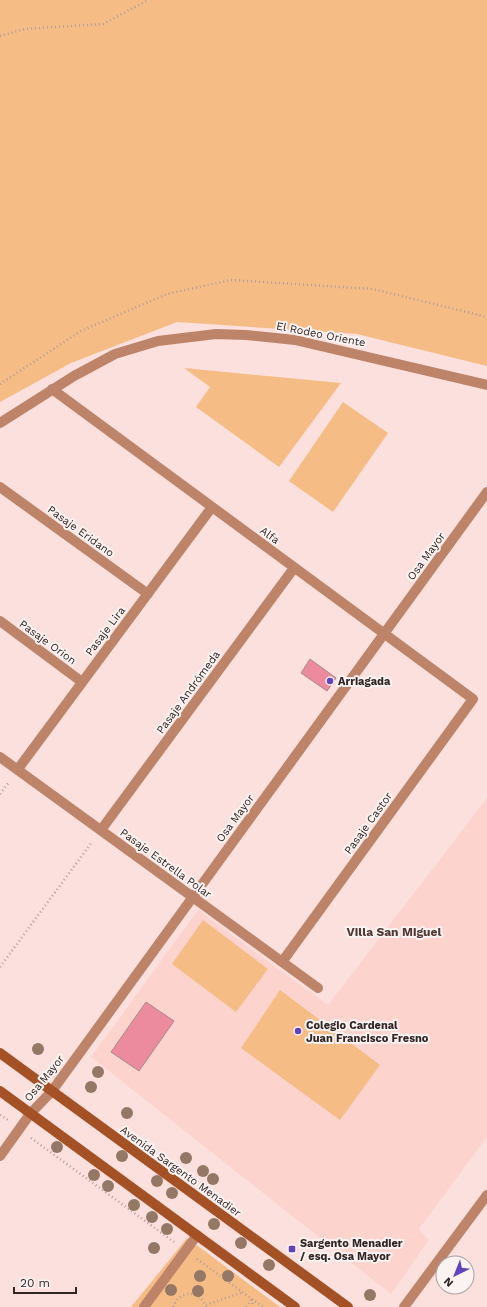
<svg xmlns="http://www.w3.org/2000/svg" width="487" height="1307" viewBox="0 0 487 1307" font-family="'Work Sans',sans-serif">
	<rect width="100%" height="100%" fill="#fce0dd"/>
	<path fill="#fdd3ce" d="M487,798V1137L419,1229L429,1240L391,1294L91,1057L198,910L328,1005Z"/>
	<path fill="#f6bc85" d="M0,0H487V366L357,334L177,322L71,363L0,402Z
		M184,368L341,383L279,467L196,407L210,387Z
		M343,402L388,433L333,512L289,481Z
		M203,920L268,969L236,1012L172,964Z
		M280,990L380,1065L340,1120L241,1048Z
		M187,1238L280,1307H131Z"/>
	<path fill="#ec8a9e" stroke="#a7888d" d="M310,659L336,678L327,691L301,673Z
		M146,1002L174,1021L139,1071L111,1052Z"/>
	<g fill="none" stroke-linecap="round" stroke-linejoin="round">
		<path stroke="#b49d9b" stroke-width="2.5" stroke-dasharray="1 3" stroke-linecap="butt" d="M0,36L25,29L103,24L148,0
			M0,384L81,331L167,294L231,280L373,289L487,317
			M0,794L9,782
			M0,967L92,842
			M0,1115L8,1120
			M31,1138L174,1242
			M197,1259L263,1307
			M252,1299L253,1307
			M206,1305L243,1292
			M173,1307C179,1290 200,1289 206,1307
			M246,1307L252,1299"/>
		<path stroke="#be8469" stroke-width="10" d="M144,1307L197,1235"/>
		<path stroke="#be8469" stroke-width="10" d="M52,389L473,699L282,962
			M0,423L74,376L115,354L158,341L216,334L246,335L295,340L487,385
			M0,487L148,594
			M0,621L82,682
			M0,757L318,988
			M18,769L212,507
			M101,830L294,568
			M0,1156L30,1114L52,1091L487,492
			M404,1307L487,1195"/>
		<path stroke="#a55126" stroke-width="10" d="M0,1053L348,1307
			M0,1091L295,1307"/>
	</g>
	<g fill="#947865">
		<circle cx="38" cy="1049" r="6"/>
		<circle cx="98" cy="1072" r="6"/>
		<circle cx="91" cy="1087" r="6"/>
		<circle cx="127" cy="1113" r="6"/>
		<circle cx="57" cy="1147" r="6"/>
		<circle cx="122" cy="1156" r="6"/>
		<circle cx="186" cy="1158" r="6"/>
		<circle cx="203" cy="1171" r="6"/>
		<circle cx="94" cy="1175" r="6"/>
		<circle cx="213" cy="1179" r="6"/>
		<circle cx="157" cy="1181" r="6"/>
		<circle cx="108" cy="1186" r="6"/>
		<circle cx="172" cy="1193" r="6"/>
		<circle cx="134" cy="1205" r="6"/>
		<circle cx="152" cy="1217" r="6"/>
		<circle cx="214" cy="1224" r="6"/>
		<circle cx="167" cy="1229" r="6"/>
		<circle cx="241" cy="1243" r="6"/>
		<circle cx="154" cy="1248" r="6"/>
		<circle cx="269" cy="1265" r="6"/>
		<circle cx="200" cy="1276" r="6"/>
		<circle cx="228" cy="1276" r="6"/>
		<circle cx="171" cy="1290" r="6"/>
		<circle cx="198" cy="1291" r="6"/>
		<circle cx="370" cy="1295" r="6"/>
	</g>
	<g fill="#6143bb" stroke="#faf3f2" stroke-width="1.5">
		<circle cx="330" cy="681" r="4"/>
		<circle cx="298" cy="1031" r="4"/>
		<rect x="288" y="1245" width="8" height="8" rx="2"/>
	</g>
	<g text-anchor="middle" stroke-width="4" stroke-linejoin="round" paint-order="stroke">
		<g font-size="11" fill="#322624" stroke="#faf3f2">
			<text transform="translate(321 334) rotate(11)" y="4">El Rodeo Oriente</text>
			<text transform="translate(81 531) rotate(36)" y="4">Pasaje Eridano</text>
			<text transform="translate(270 535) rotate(36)" y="4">Alfa</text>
			<text transform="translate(426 556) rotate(-54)" y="4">Osa Mayor</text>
			<text transform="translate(105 631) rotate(-53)" y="4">Pasaje Lira</text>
			<text transform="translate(48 642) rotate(36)" y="4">Pasaje Orion</text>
			<text transform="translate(188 692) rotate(-54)" y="4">Pasaje Andrómeda</text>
			<text transform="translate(235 818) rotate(-54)" y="4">Osa Mayor</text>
			<text transform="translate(368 823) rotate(-54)" y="4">Pasaje Castor</text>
			<text transform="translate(166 863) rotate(36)" y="4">Pasaje Estrella Polar</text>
			<text transform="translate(44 1078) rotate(-51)" y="4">Osa Mayor</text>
			<text transform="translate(181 1171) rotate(36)" y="4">Avenida Sargento Menadier</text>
		</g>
		<g font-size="11" font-weight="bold" fill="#322624" stroke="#faf3f2" text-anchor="start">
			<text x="338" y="685">Arriagada</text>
			<text x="306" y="1029">Colegio Cardenal<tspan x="306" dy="13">Juan Francisco Fresno</tspan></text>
			<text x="300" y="1247">Sargento Menadier<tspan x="300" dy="13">/ esq. Osa Mayor</tspan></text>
		</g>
		<g font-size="12" font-weight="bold" fill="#523835" stroke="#faf3f2">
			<text x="394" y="936">Villa San Miguel</text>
		</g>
	</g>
	<g transform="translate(455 1275) rotate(223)"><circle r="19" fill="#faf3f2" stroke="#aaa1a0"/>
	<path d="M0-3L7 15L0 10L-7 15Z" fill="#6143bb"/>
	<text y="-6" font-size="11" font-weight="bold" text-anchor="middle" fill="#322624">N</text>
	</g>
	<path d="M14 1287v6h62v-6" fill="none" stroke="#322624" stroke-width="2"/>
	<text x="20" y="1287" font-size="12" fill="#322624" stroke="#faf3f2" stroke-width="3" paint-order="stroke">20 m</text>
</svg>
